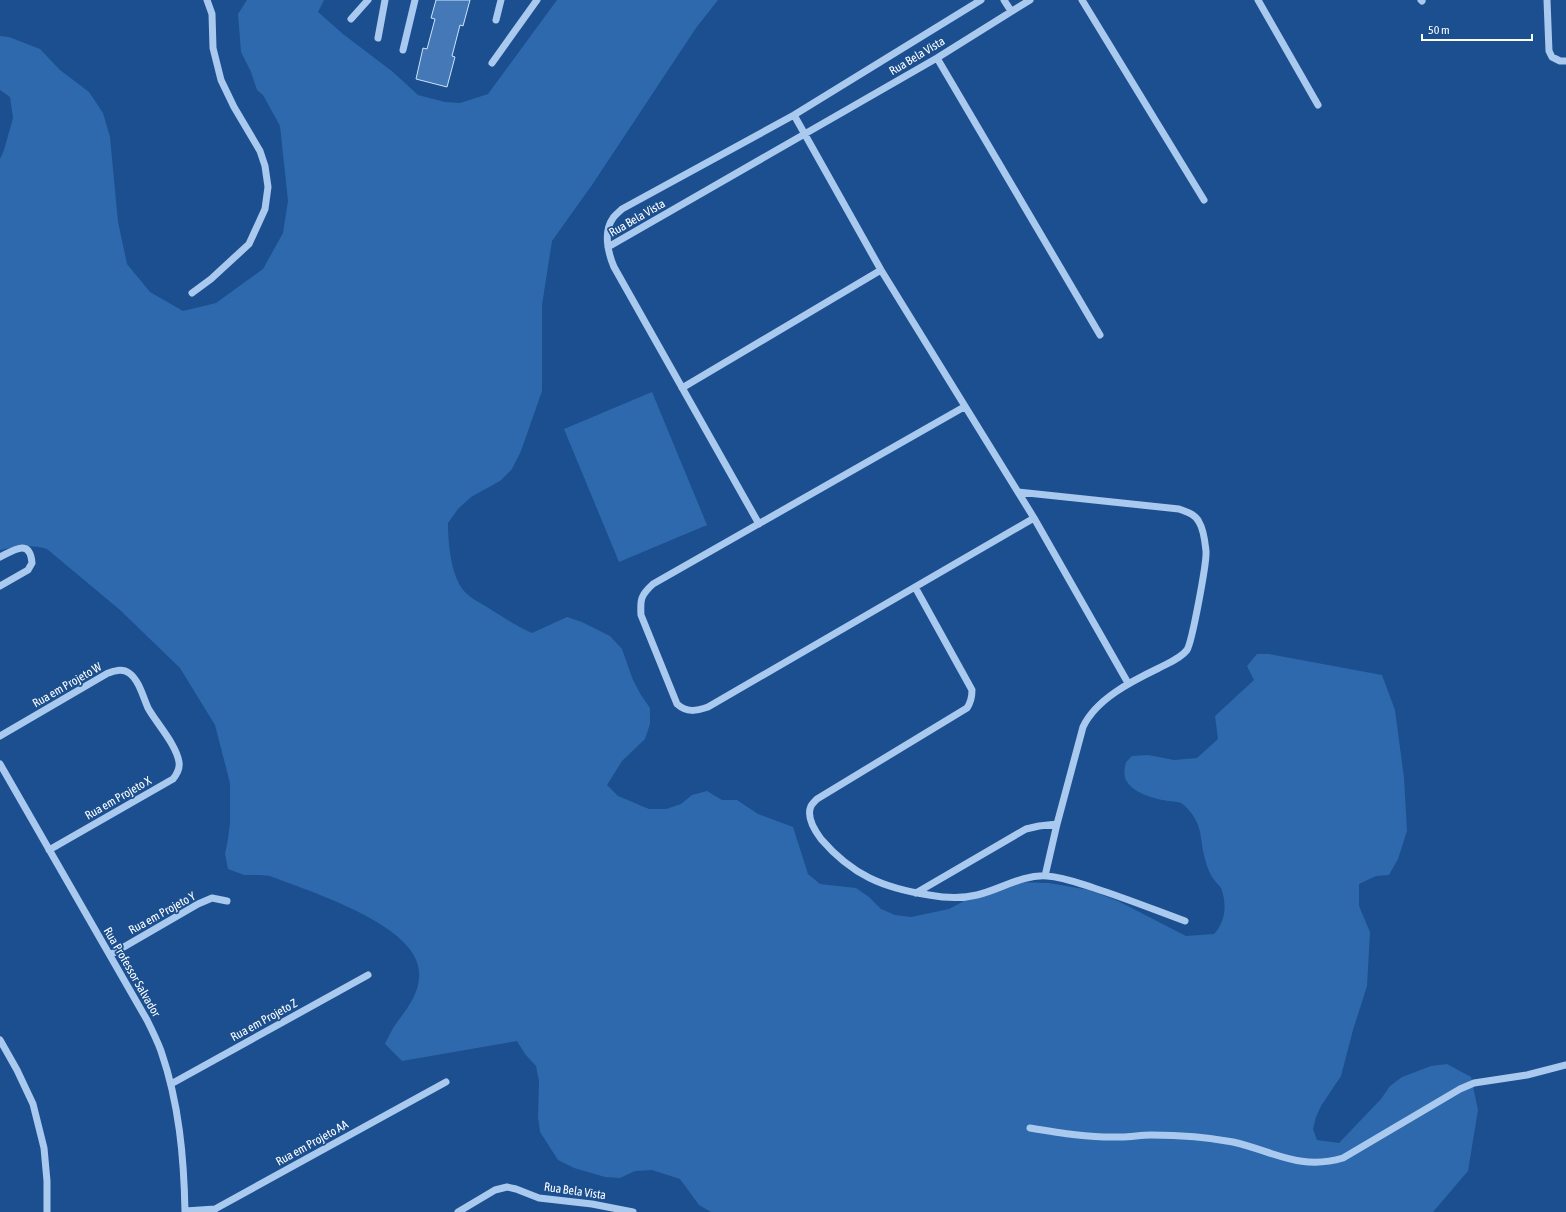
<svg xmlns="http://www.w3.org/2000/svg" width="1566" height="1212" viewBox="0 0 1566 1212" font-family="'Asap Condensed',sans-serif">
	<rect width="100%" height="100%" fill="#1b4f8f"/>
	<path fill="#2e69ad" d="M247,0H324L318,12L343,34L393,72L418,95L445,102L460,103L488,94L557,0H718L696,28L592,185L552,241L542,305V391L521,451L512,469L500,481L471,497L458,509L448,523C448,543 451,576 464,591C471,599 481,603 490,609C504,618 517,626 532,633L567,617L582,622L610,636L622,649L633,680L641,695L650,708V724L645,739L622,761L607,785L618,796L649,809H666L681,804L692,795L707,791L722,800H737L758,814L793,827L808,874L820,884L856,888L869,897L881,909L895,915L911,917L949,909L966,900L1012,882L1049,883L1089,890L1118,901L1186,936L1214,934C1226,921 1227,904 1221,888C1219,886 1217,883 1215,881C1210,875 1207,867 1205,859C1199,837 1204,825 1185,806C1180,801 1175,802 1168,801C1155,799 1132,793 1126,780C1123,774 1125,767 1126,762L1132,756L1148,755L1174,760L1197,758L1218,739L1215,716L1254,680L1247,666L1257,654H1269L1382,675L1395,710L1404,778L1407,831L1398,859L1389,875L1376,876L1359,884V906L1370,932L1367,986L1353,1030L1341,1076L1321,1106L1316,1117L1313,1129L1317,1140L1339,1143L1381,1099L1390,1086L1402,1077L1431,1066L1447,1064L1471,1077L1478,1110L1468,1171L1433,1212H711L699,1205L680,1179L652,1170L635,1171L620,1178L605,1177L574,1168L558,1160L540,1132L538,1117L539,1081L536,1066L525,1054L517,1041L402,1061L385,1044C388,1038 391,1031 395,1025C407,1009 421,992 419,971C416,924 308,891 270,876L260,875H244L228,869L225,854L228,839L230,823V783L215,725L180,668L120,610L47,549C31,544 17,547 0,550V159L4,150L13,118L10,97L0,90V36L9,37L40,49L60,70L89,92L103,113L110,137L118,222L127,264L150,292L183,311L216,303L263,269L283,233L288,201L280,126L263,95L257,90L251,72L241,52L238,14Z
		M652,392L707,525L619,562L564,429Z"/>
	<path fill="#4478b7" stroke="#cfe3fa" d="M436,0H470L463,26L460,25L452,56L455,57L447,87L416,79L423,48L427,49L435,19L431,18Z"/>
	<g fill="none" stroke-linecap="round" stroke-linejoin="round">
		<path stroke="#a9c9ee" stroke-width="7" d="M1004,0L1011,11
			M1082,0L1204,200
			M1258,0L1318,105
			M1421,0L1422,1
			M1547,0L1549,51L1552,57L1560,61H1566
			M351,19L368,0
			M496,20L501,0
			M378,38L385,0
			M403,50L415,0
			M937,58L1100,335
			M492,63L537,0
			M794,115L881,270L1034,518L1128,683
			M608,247L937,58L1030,0
			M192,293L211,279L249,244L265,209L268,187L265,166L260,151L234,107L221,80L213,48L212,14L207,0
			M682,388L881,270
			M964,407L653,584C641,595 640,599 641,615L677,704C687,713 696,711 708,707L1034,518
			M1018,492L1179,509C1187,512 1195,514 1199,522C1204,530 1205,542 1206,551C1207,562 1192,642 1187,650C1180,659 1168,663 1159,668C1132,681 1096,699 1083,727L1057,824L1045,876
			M759,524L614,267C608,253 603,232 613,218C615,215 619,212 622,209L794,115L981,0
			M0,557C14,550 30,538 32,563L28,570L0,586
			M915,587L972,690C972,697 971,702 967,708L817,799C815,801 812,804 811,806C806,817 815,831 821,839C852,875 883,888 929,895C945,898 961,899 977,895C999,890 1023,874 1047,876C1063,877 1078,883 1094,888C1125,898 1155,910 1185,921
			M0,736L108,673C115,671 122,668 129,673C139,680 143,697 148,708C157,724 176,744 179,762C180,768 177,774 173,779L49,850
			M0,764L147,1020C152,1030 157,1040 161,1051C179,1103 184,1157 185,1212
			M916,893L1026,829L1039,826L1057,824
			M110,955L198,904L212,898L227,901
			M0,1040L17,1070L33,1104L44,1148L47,1181V1212
			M171,1084L368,975
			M1030,1128C1060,1133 1090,1138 1121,1137C1131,1137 1141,1135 1151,1135C1178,1135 1207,1137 1233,1142C1273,1151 1300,1171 1343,1158L1460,1089L1474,1083L1527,1075L1566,1065
			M185,1211L215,1209L446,1082
			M458,1212L495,1190L507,1187L516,1189L539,1198L592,1204L633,1212"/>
	</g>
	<g text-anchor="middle" stroke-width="3.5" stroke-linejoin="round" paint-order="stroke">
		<g font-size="12" fill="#fff" stroke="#1b4f8f">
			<text transform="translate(917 56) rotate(-31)" y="4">Rua Bela Vista</text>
			<text transform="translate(637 218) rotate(-30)" y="4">Rua Bela Vista</text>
			<text transform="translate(67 685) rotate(-30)" y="4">Rua em Projeto W</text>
			<text transform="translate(118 798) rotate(-30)" y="4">Rua em Projeto X</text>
			<text transform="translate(162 913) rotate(-29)" y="4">Rua em Projeto Y</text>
			<text transform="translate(132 972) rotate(60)" y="4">Rua Professor Salvador</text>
			<text transform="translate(264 1020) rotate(-29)" y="4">Rua em Projeto Z</text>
			<text transform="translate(312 1143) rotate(-29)" y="4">Rua em Projeto AA</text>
			<text transform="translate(575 1191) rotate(8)" y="4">Rua Bela Vista</text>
		</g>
	</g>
	<path d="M1422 34v6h110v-6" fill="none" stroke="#ffffff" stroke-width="2"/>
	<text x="1428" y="34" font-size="12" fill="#ffffff" stroke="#1b4f8f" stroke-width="3" paint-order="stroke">50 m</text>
</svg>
